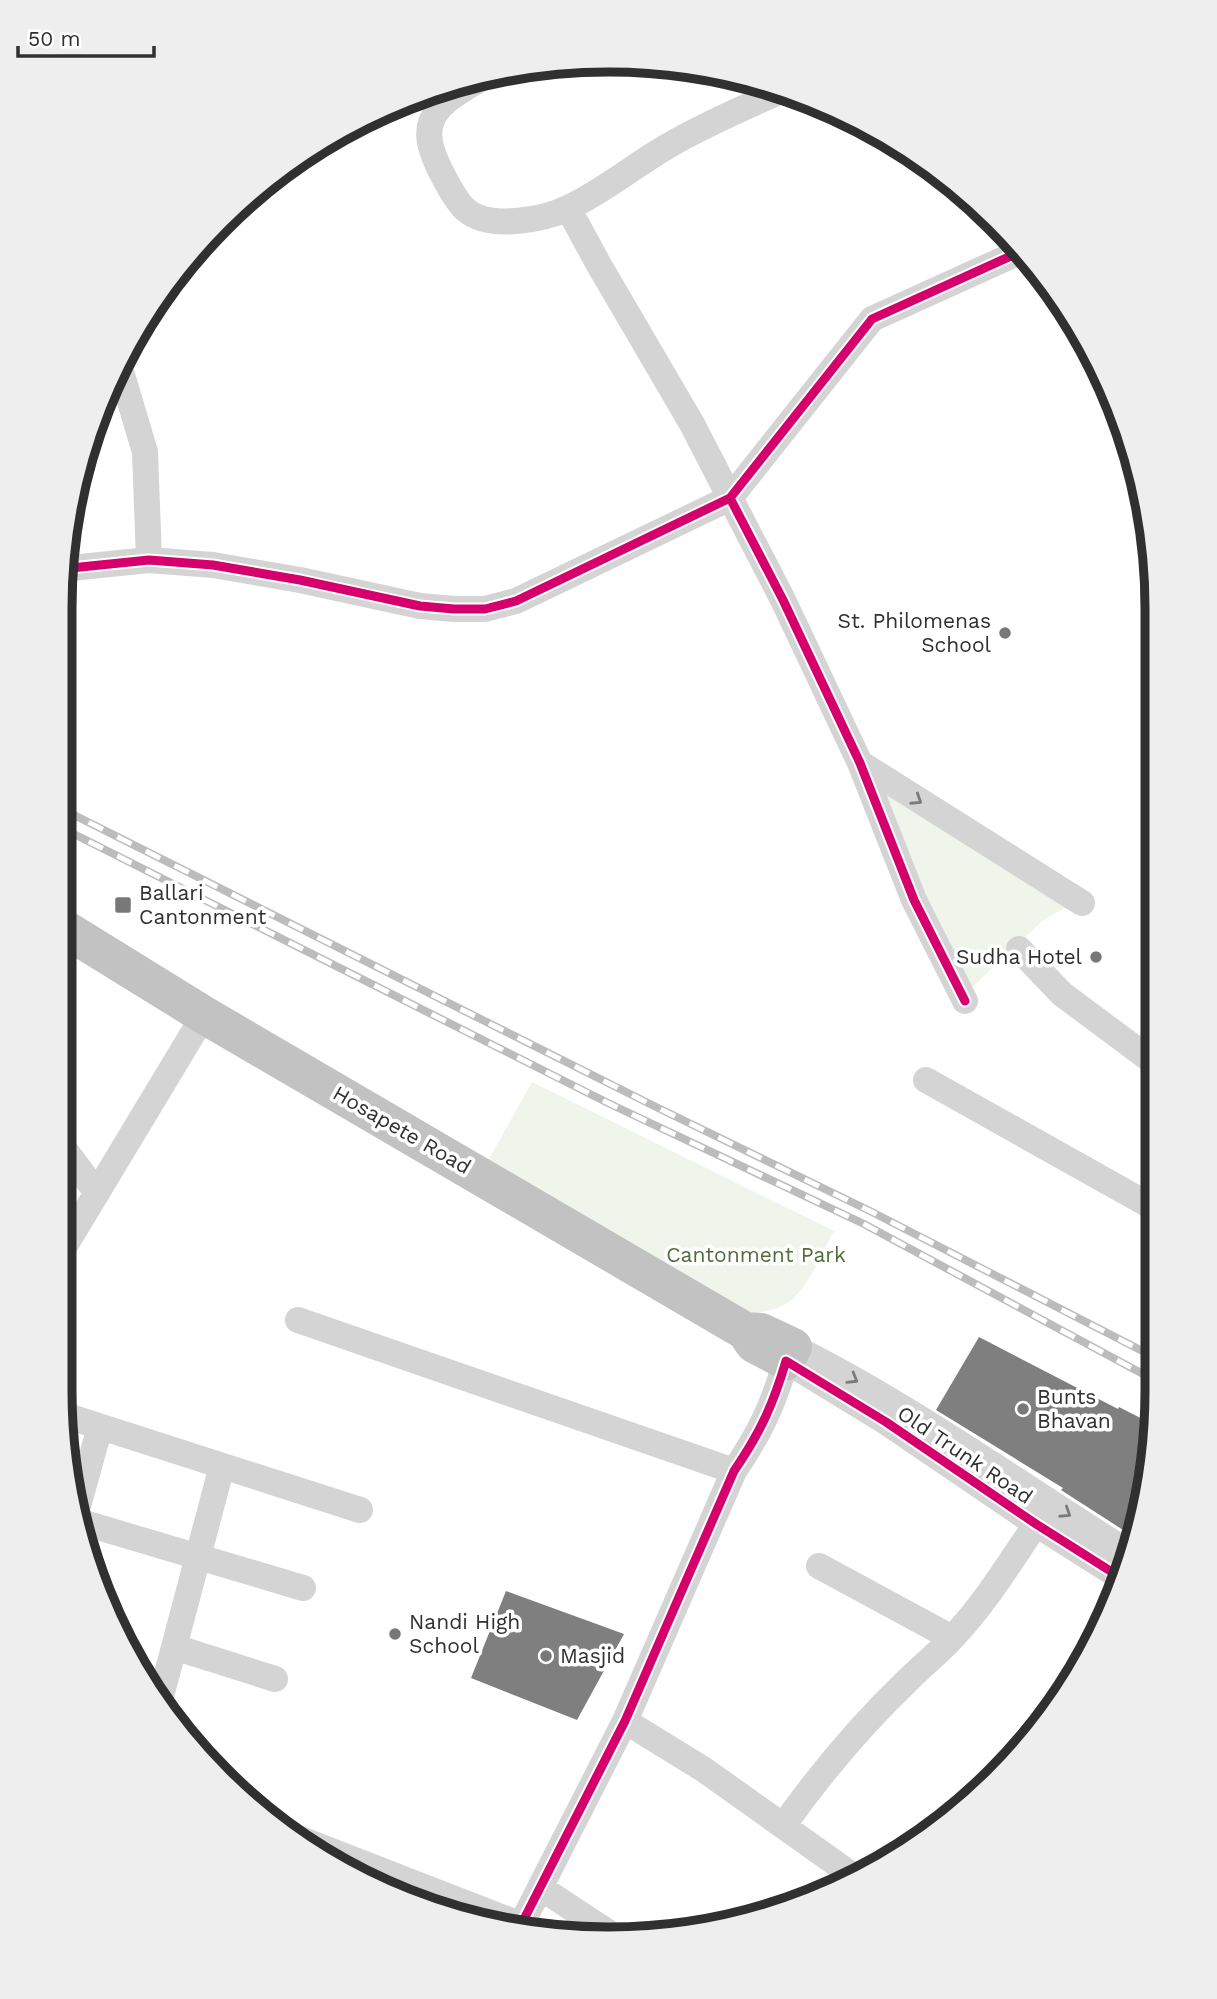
<svg xmlns="http://www.w3.org/2000/svg" width="1217" height="1999" viewBox="0 0 1217 1999" font-family="'Work Sans',sans-serif">
	<rect width="100%" height="100%" fill="#fff"/>
	<path fill="#f0f5ec" d="M869,776L1075,902L1042,921L965,994Z
		M532,1082L834,1231C823,1251 808,1288 790,1301C779,1310 762,1312 748,1314L486,1164Z"/>
	<path fill="#7f7f7f" d="M979,1337L1118,1409L1119,1407L1156,1426L1134,1537L1061,1490L1063,1488L936,1410Z
		M506,1591L624,1634L577,1720L471,1678Z"/>
	<g fill="none" stroke-linecap="round" stroke-linejoin="round">
		<path stroke="#d4d4d4" stroke-width="26" d="M489,74C459,93 418,108 432,150C436,164 455,201 466,210C489,230 543,220 568,208C602,192 631,168 663,149C700,126 743,109 782,90
			M568,208L599,265L692,424L783,600L860,763L914,900L965,1001
			M120,368L145,452L149,560
			M61,569L149,560L213,565L300,580L420,606L454,609H485L516,601L730,498L872,319L1024,250
			M860,763L1082,903
			M1019,949L1062,994L1156,1064
			M926,1080L1156,1209
			M60,1143L97,1193
			M60,1254L204,1015
			M298,1320L734,1471
			M793,1347C911,1406 1019,1484 1131,1554
			M64,1415L360,1510
			M78,1506L100,1427
			M81,1522L303,1588
			M819,1566L952,1638
			M174,1647L275,1679
			M160,1700L222,1466
			M625,1721L703,1769L852,1875
			M783,1826C820,1774 862,1724 908,1680C923,1665 940,1652 954,1636C986,1602 1010,1562 1036,1524
			M288,1834L522,1925
			M541,1888L617,1938
			M521,1925L625,1721L734,1471C760,1433 773,1405 786,1361L886,1422L1036,1524L1123,1579"/>
		<path stroke="#c2c2c2" stroke-width="38" d="M60,926L204,1015L745,1331L754,1344L786,1361L793,1347L761,1332L745,1331"/>
		<defs>
			<path id="rail" d="M60,808L650,1104L870,1211L1156,1358
				M60,827L608,1103L864,1224L1156,1381"/>
		</defs>
		<use href="#rail" stroke="#bcbcbc" stroke-width="8"/>
		<use href="#rail" stroke="#fff" stroke-width="5" stroke-dasharray="16" stroke-linecap="butt"/>
		<defs>
			<path id="cycleway" d="M730,498L783,600L860,763L914,900L965,1001
				M61,569L149,560L213,565L300,580L420,606L454,609H485L516,601L730,498L872,319L1024,250
				M521,1925L625,1721L734,1471C760,1433 773,1405 786,1361L886,1422L1036,1524L1123,1579"/>
		</defs>
		<use href="#cycleway" stroke="#fff" stroke-width="13"/>
		<use href="#cycleway" stroke="#d6006c" stroke-width="9"/>
	</g>
	<defs><path id="oneway-chevron" d="M-2-3.5L2.5 0L-2 3.5" fill="none" stroke-width="1.6" stroke-linecap="round" stroke-linejoin="round" transform="scale(1.75)"/></defs>
	<g stroke="#7a7a7a">
		<use href="#oneway-chevron" transform="translate(917 800) rotate(33)"/>
		<use href="#oneway-chevron" transform="translate(853 1379) rotate(31)"/>
		<use href="#oneway-chevron" transform="translate(1066 1513) rotate(33)"/>
	</g>
	<g fill="#787878" stroke="#fff" stroke-width="2.5">
		<circle cx="1005" cy="633" r="7"/>
		<rect x="114" y="896" width="18" height="18" rx="3.5"/>
		<circle cx="1096" cy="957" r="7"/>
		<circle cx="1023" cy="1409" r="7"/>
		<circle cx="395" cy="1634" r="7"/>
		<circle cx="546" cy="1656" r="7"/>
	</g>
	<g text-anchor="middle" stroke-width="7" stroke-linejoin="round" paint-order="stroke">
		<g font-size="21" fill="#303030" stroke="#fff" text-anchor="start">
			<text x="991" y="628" text-anchor="end">St. Philomenas<tspan x="991" dy="24">School</tspan></text>
			<text x="139" y="900">Ballari<tspan x="139" dy="24">Cantonment</tspan></text>
			<text x="1082" y="964" text-anchor="end">Sudha Hotel</text>
			<text x="1037" y="1404">Bunts<tspan x="1037" dy="24">Bhavan</tspan></text>
			<text x="409" y="1629">Nandi High<tspan x="409" dy="24">School</tspan></text>
			<text x="560" y="1663">Masjid</text>
		</g>
		<g font-size="21" fill="#303030" stroke="#fff">
			<text transform="translate(402 1130) rotate(30)" y="7">Hosapete Road</text>
			<text transform="translate(965 1455) rotate(34)" y="7">Old Trunk Road</text>
		</g>
		<g font-size="21" fill="#4c6e3a" stroke="#fff">
			<text x="756" y="1262">Cantonment Park</text>
		</g>
	</g>
	<path d="M0 0H1217V1999H0ZM608 72H609A536 536 0 0 1 1145 608V1391A536 536 0 0 1 609 1927H608A536 536 0 0 1 72 1391V608A536 536 0 0 1 608 72Z" fill="#eee" fill-rule="evenodd"/>
	<path fill="none" stroke="#303030" stroke-width="9" d="M608 72H609A536 536 0 0 1 1145 608V1391A536 536 0 0 1 609 1927H608A536 536 0 0 1 72 1391V608A536 536 0 0 1 608 72Z"/>
	<path d="M18 46v10h136v-10" fill="none" stroke="#303030" stroke-width="3.5"/>
	<text x="28" y="46" font-size="21" fill="#303030" stroke="#ffffff" stroke-width="5" paint-order="stroke">50 m</text>
</svg>
